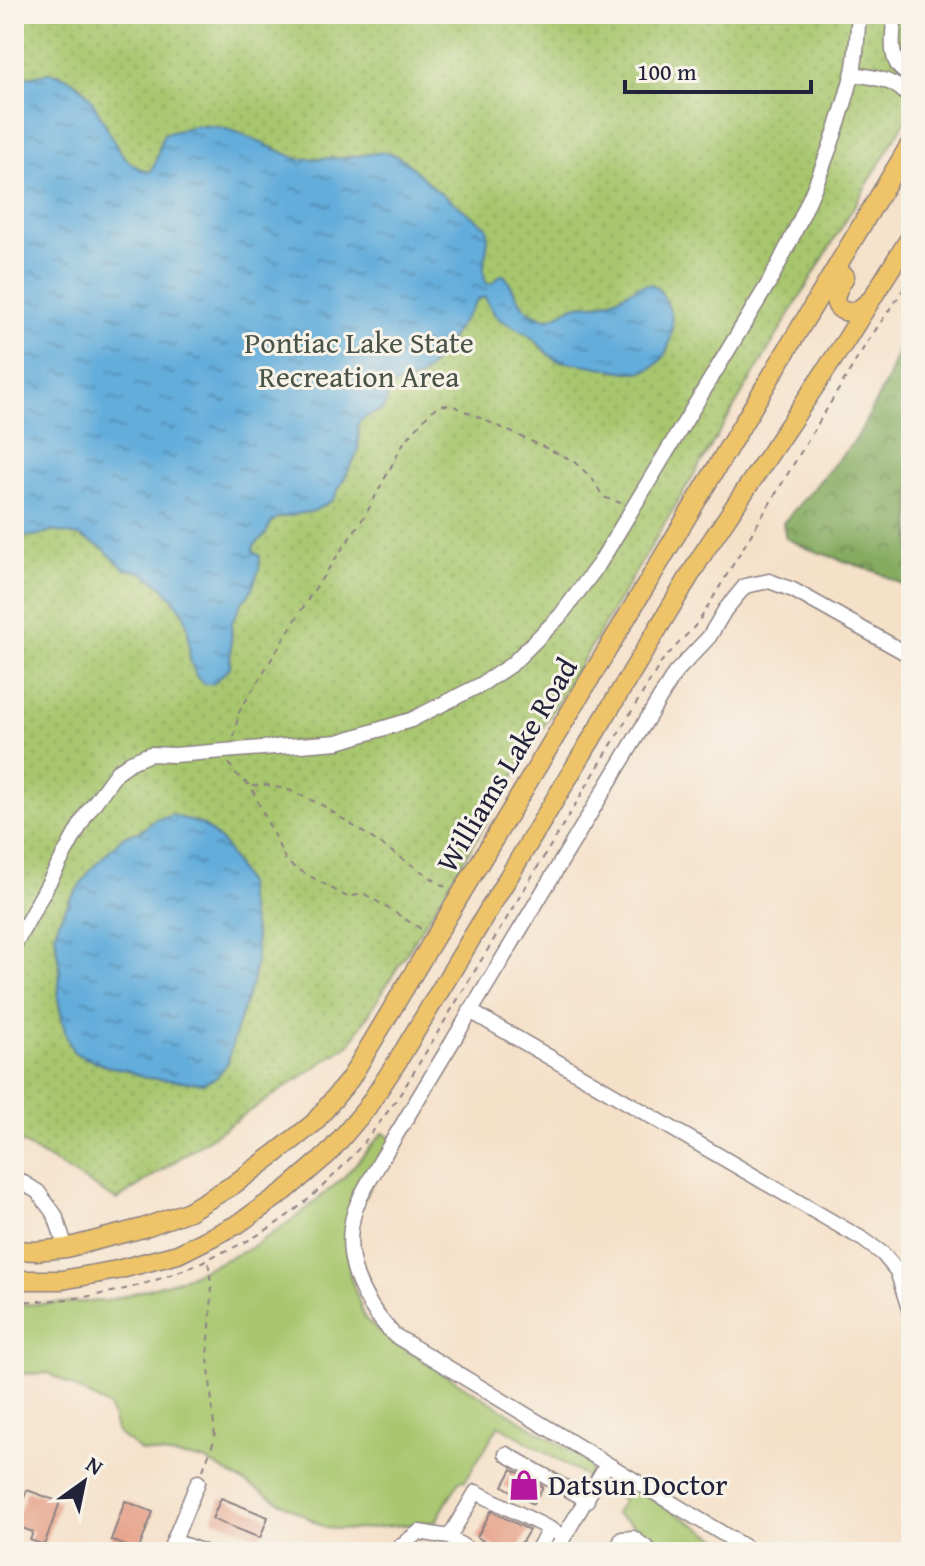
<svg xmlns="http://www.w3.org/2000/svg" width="925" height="1566" viewBox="0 0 925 1566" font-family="'Gentium Book Plus',serif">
	<defs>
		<pattern id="forest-crowns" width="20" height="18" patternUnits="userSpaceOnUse" patternTransform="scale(2)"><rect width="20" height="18" fill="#85ab60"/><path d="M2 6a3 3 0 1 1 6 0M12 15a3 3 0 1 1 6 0" fill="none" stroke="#6c8b50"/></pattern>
		<pattern id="park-dots" width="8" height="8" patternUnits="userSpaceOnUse" patternTransform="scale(2)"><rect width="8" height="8" fill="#a7c66d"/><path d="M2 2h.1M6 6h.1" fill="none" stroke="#8faa5f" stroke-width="1.8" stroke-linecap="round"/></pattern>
		<pattern id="water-ripples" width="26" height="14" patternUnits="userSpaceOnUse" patternTransform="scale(2)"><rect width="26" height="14" fill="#63addb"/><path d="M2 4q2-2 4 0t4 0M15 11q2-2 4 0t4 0" fill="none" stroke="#518cb3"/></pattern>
	</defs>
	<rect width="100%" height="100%" fill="#f7f3e8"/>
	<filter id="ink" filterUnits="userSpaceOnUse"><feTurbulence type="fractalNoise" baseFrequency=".0125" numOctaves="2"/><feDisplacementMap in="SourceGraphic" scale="16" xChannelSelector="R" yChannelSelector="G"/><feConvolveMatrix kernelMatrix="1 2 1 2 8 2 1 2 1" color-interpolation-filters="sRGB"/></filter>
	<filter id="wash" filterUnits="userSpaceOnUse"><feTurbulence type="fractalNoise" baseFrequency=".006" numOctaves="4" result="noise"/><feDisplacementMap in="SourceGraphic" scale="32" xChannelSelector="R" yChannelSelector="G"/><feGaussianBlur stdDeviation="1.8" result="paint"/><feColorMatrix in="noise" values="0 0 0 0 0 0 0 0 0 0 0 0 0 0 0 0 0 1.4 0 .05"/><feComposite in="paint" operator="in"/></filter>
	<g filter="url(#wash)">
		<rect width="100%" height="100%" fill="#f5e0c8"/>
		<path fill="#a7c66d" stroke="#647454" stroke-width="2" d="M383,1133L395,1139L348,1229L350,1276L365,1319L391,1341L590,1463L591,1480L499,1425L465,1481L460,1480L435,1522L350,1530L326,1528L205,1460L141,1451L117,1433L109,1407L49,1373L14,1374V1305L106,1301L182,1279L249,1249L298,1216L343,1178Z
			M611,1477H615L741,1552H678L615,1514L623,1500L600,1486Z"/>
		<path fill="url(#forest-crowns)" stroke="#54664e" stroke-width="2" d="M911,318V589L877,572L809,549L786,538L783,523L857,438L886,382Z"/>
		<path fill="url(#park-dots)" stroke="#647454" stroke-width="2" d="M14,14H911V111L447,888L350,1044L117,1200L14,1138Z"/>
		<path fill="url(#water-ripples)" stroke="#42688b" stroke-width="2" d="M45,73C109,73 99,163 150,172C160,160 157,146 164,134L194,126H213L234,131L298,159L343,158L383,152L390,153L403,159L434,188L487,227C492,243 479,265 486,283L491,284L501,275H504C516,289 518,309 538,316C553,322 560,313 572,307C581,303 593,305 603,303C634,296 652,260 670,311C674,323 672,336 668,348C654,381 627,372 599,367C585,364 570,363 556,360C545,353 538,341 527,334C503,318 499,327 485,297L477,300L473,306L428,370L420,378L399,383L391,388L383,410C343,424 365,423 357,454L333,500L314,511L277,518L271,523L266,534L254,546L253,551L260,556L259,569L253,586L248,596L241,603L232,622L230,667L213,684H204L196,676L190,660L188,628L183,611L163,587L142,572L125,569L103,548L79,536L52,531L40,535L14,538V77L20,79Z
			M172,815L203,825L223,843L246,883L247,898L256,939V960L253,980L236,1029L228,1062L216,1078L202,1083L147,1078L126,1070L106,1066L79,1055L73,1051L67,1038L63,1024L58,999L60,970L57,952L55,933L60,918L72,897L92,868L124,836L141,831L156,819Z"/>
		<g id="blocks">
			<path fill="#e49980" d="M512,1469L543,1487L533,1504L503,1486Z
				M27,1490L60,1502L44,1545L30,1540L33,1532L14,1525Z
				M221,1498L268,1517L260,1538L212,1519Z
				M125,1501L153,1512L138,1551L111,1540Z
				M491,1511L529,1530L516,1552H503L477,1537Z"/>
		</g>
	</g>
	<g filter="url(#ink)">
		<use href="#blocks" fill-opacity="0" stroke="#8c8182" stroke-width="2"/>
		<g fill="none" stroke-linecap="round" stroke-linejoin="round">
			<defs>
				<path id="minor" d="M895,14C893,34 886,67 911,75
					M853,74C875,77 898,80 911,100
					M14,946L87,813L117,772L131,762L150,754L174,755L338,742L411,720L482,684L512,664L560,616L599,564L768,284C804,218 833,149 852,76C857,57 857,34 859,14
					M470,1011L864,1240L883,1254L897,1271L911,1315
					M14,1177L38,1192L55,1215L66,1248
					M506,1454L587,1500
					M449,1537L476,1492L550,1529
					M174,1541L204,1552
					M169,1552L198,1482
					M392,1552L419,1532L449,1537L472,1552
					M536,1552L550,1529L557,1533
					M555,1552L607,1464
					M616,1552L622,1539L633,1538L652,1552
					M753,1552L394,1335C362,1301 340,1257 355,1210C361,1192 373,1176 381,1160L675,673L709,637L725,610L745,586L769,581L793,590L911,656"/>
				<path id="major" d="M845,276C842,282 837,289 836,295C832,310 848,315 858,310C862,307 866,304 869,301
					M14,1250L36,1251L66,1248L143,1228L189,1211L233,1185L275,1154L314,1123L350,1079L911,143
					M14,1280H62L117,1270L178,1254L238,1224L285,1191L328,1154L366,1109L397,1062L704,552L846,340L911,236"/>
			</defs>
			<use href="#minor" stroke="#8c8182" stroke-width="17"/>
			<use href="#major" stroke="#8c8182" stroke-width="21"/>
			<path stroke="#8c8182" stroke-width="2" stroke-dasharray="6 6" stroke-linecap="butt" d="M908,22L911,33
				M234,737L239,712L312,593L366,514L403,444L430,412L441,405L454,406L572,460L592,478L603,497L621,503
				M229,763L234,772L251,787L287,863L347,897L365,894L421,929
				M252,786L267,785L289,790L322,805L445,887
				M14,1301C82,1303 147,1288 208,1259C221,1252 234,1248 247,1241C311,1208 363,1149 403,1090L662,661L695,626L702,616L866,344L911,278
				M203,1470L215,1438L208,1356L212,1293L208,1259"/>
			<use href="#minor" stroke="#fff" stroke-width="14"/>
			<use href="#major" stroke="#efc469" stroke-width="18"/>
		</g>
	</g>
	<defs>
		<symbol id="shop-bare" viewBox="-9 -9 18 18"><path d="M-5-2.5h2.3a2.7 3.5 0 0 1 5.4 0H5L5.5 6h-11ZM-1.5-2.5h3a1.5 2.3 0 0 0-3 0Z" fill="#b5179e" stroke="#f7f3e8" stroke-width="2.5" paint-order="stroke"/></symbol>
	</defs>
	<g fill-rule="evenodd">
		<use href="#shop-bare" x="502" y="1463" width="44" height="44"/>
	</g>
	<g text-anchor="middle" stroke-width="6" stroke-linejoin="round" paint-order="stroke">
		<g font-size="30" fill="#4a534a" stroke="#f7f3e8">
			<text x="359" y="353">Pontiac Lake State<tspan x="359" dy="34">Recreation Area</tspan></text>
		</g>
		<g font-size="30" fill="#22223b" stroke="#f7f3e8">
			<text transform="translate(507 765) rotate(-59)" y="10">Williams Lake Road</text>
		</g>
		<g font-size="30" fill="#22223b" stroke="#f7f3e8" text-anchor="start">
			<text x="548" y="1495">Datsun Doctor</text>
		</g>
	</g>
	<rect width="925" height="1566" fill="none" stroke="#f7f3e8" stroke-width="48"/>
	<g transform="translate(84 1482) rotate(33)" stroke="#f7f3e8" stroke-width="6" paint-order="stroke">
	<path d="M0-6L14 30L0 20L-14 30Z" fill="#22223b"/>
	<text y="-12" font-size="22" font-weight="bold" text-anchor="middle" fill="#22223b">N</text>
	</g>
	<path d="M625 80v12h186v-12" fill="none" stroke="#22223b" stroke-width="4"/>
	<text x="637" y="80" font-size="24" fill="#22223b" stroke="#f7f3e8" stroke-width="6" paint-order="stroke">100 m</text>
</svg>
